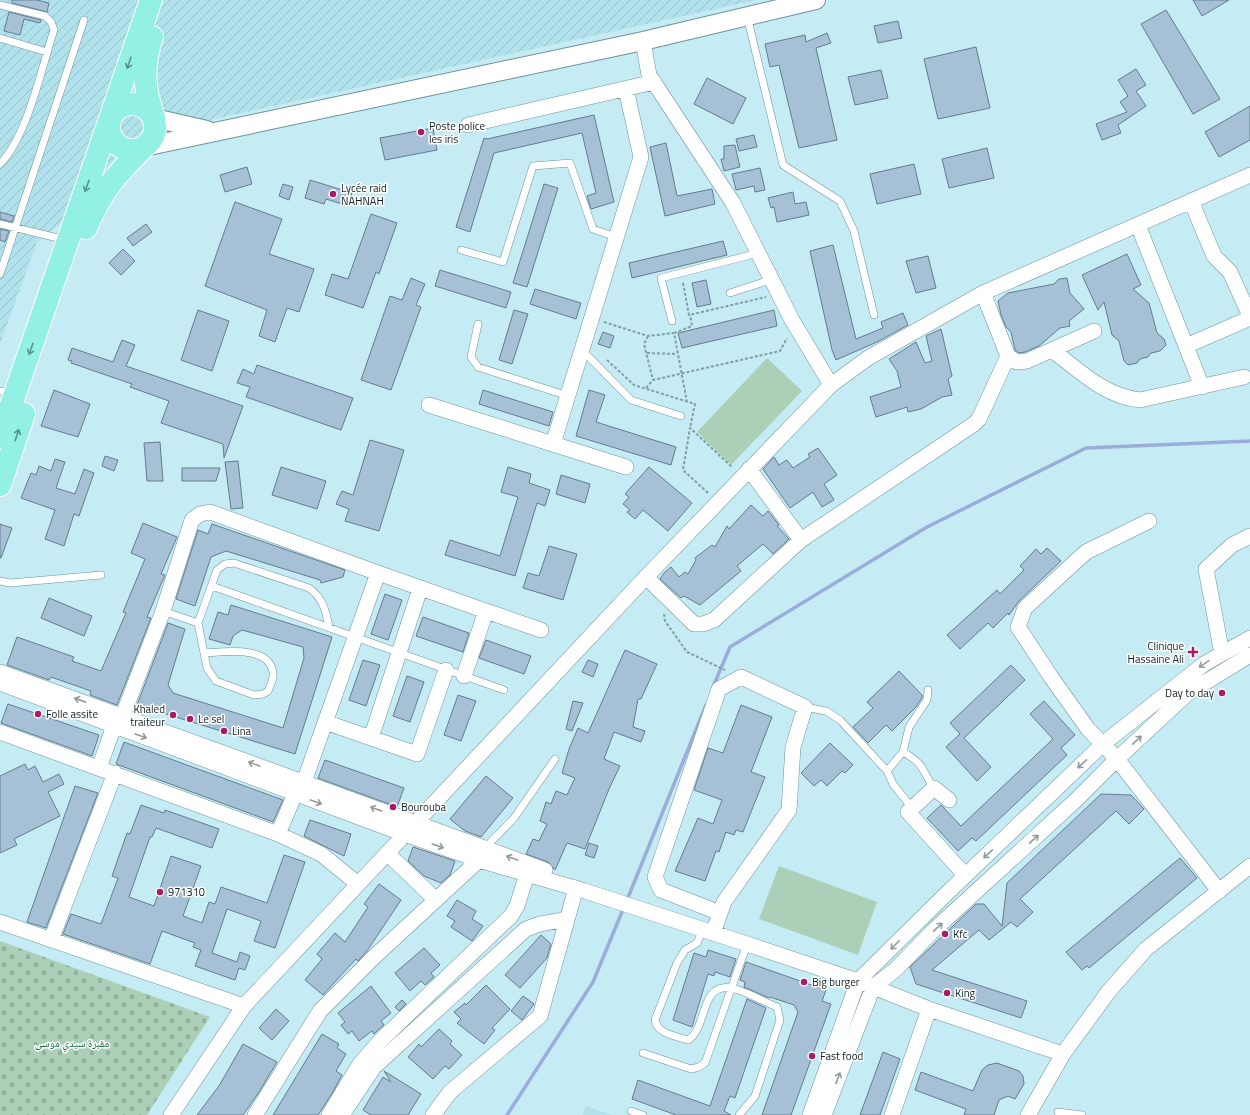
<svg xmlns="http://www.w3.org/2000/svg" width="1250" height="1115" viewBox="0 0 1250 1115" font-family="'Titillium Web','Noto Naskh Arabic',sans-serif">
	<defs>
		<pattern id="industrial-furrows" width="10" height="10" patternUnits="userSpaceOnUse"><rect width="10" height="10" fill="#b1e1eb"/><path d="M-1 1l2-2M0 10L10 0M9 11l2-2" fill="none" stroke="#97c1c9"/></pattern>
		<pattern id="cemetery-stones" width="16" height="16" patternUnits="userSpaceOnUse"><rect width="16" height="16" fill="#abd0b7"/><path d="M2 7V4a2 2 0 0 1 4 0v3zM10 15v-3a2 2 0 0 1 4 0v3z" fill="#92b29d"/></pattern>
	</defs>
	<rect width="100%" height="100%" fill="#c5ecf4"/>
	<path fill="#b1e1eb" d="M586,1106L612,1115H583Z"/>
	<path fill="url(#industrial-furrows)" d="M0,0H756L191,124L37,242L0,344Z"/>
	<path fill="url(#cemetery-stones)" d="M0,941L210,1017L147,1115H0Z"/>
	<path fill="#abd0b7" d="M767,358L802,391L731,465L697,432Z
		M779,866L877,902L858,955L759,919Z"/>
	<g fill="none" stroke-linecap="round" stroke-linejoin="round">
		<path stroke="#9bacda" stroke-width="3.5" d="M713,687L730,647L927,527L1086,448L1250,441
			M627,900L706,705
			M507,1115L593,982L624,907"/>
	</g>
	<path fill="#a6c1d6" stroke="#627c8f" d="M12,0H37L49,3L47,12L12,3Z
		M1193,0H1229L1202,16Z
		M1166,10L1220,99L1193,114L1141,24Z
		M9,12L41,20L40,23L24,19L20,35L4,31Z
		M898,21L902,38L878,43L874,26Z
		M827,33L831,43L816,48L837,140L799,148L779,65L770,67L765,44L805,35L806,42Z
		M976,47L990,108L938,119L924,59Z
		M1136,69L1146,85L1136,91L1146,106L1118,125L1121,133L1102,140L1096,124L1127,112L1120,102L1128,96L1118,80Z
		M881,70L888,98L855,105L848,77Z
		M707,78L746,98L733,124L694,104Z
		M1250,106V140L1219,157L1205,132Z
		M594,115L614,202L591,209L587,196L596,193L582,133L494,153L470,232L456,227L484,138L487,139Z
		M433,128L437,150L385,160L380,138Z
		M754,135L757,147L739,151L736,139Z
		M666,143L677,196L712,189L715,204L665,216L650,147Z
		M735,145L740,167L724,171L721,159H724V146Z
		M987,148L994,178L949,188L942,159Z
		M914,164L921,194L877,204L870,174Z
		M247,167L252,184L225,192L220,175Z
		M760,168L765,190L755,192L754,186L736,190L732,174Z
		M310,180L352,193L348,206L326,199L324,204L305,198Z
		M283,184L293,187L289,200L279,196Z
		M544,184L558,188L527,287L513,283Z
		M793,192L795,204L806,202L809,215L777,222L774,207L771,208L768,198Z
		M235,202L282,219L269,254L314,269L299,312L287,308L275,342L259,336L267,310L205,286Z
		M0,212L14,216L12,222L0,219Z
		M371,214L397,223L379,274L376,272L363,308L325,295L332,274L348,279Z
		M146,224L152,232L133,246L127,238Z
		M0,229L9,231L5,242L0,240Z
		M723,241L727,255L632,278L629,263Z
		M833,245L856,339L883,328L881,322L903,313L908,325L877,342L836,360L832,350L810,251Z
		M123,249L135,261L121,275L109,263Z
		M1127,254L1141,285L1133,289L1149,303L1157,333L1164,339L1166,345L1160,351L1151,353L1148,357L1140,359L1137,363L1128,365L1124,361L1119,341L1112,335L1104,302L1098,310L1082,275Z
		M928,256L936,288L916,293L906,261Z
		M440,270L511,292L506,308L435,286Z
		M411,278L425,284L416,305L421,307L391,390L361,380L390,296L402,300Z
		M1067,278L1070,293L1084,309L1069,321L1070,326L1060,328L1039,346L1025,352L1019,353L1015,350L1011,332L1006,327L1001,315L998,301L1008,293L1054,284L1059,279Z
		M706,280L711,304L697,307L692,283Z
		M535,289L581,303L576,319L530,304Z
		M198,310L229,321L212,371L181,360Z
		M514,310L528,314L512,364L499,360Z
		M774,310L777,326L682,348L678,333Z
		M941,329L952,376L948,379L952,395L942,397L921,409L908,412L907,407L876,417L870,397L901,387L897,371L889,359L916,342L925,363L932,361L926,336Z
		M603,332L614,336L610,348L598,344Z
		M122,340L135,345L126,366L243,406L224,458L223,444L161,423L169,401L130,387L132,384L71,363L72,361L68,360L72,348L113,362Z
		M257,365L353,398L341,430L246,397L250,387L237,383L243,369L254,374Z
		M54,390L90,404L78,437L41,426Z
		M483,390L553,412L549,426L479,404Z
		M589,390L605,395L596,422L676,447L671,465L576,436Z
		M370,440L404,450L379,531L345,521L349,509L336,504L342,491L353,495Z
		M160,442L163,481H147L144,443Z
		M818,448L837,475L824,484L834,500L822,507L813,492L790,508L763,469L774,457L779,465L787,460L793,468L810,457L808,454Z
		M105,456L118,460L114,471L102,466Z
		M55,459L65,462L56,488L75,494L84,469L94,473L79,516L74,514L64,546L45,539L55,510L21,498L31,473L36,475L39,466L51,471Z
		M238,461L243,508L231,509L225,462Z
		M281,467L326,481L317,509L272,495Z
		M508,467L531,474L529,483L550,490L545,506L537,503L515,576L445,555L450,540L500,556L518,497L501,492Z
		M649,467L692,503L668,531L643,510L635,519L627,512L630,510L623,504L629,497L625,494Z
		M182,468H220L216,481H182Z
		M561,475L590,484L585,503L556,494Z
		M751,505L763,516L768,511L779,525L777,526L789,539L773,554L763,544L737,566L741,571L700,605L684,596L681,598L660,579L664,573L671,567L679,577L685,572L688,574L696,560L695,558L712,545L715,547L727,526L729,529Z
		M143,523L177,537L161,574L165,575L147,617L151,618L117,705L90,695L91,691L51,677L49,680L7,665L17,637L74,657L72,661L101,671L126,613L123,612L145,559L131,553Z
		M0,524L12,528L1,558H0Z
		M212,524L345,570L343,577L321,583L320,580L226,551L211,557L195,606L176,599L198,530L208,534Z
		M549,546L577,554L563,600L523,588L528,573L539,576Z
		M1047,548L1061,561L1019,601L1009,615L1008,613L993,628L988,623L960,649L947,635L997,590L1000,594L1024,570L1020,566L1036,549L1041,554Z
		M385,594L402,600L388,640L371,634Z
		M49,598L92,616L84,636L41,618Z
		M231,605L332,637L295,754L137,705L168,623L185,629L168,685L173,693L283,728L304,658L303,647L242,630L233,636L230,645L209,639L218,612L228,615Z
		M423,617L469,633L463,652L416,636Z
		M486,640L531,656L524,674L479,658Z
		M625,650L657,664L641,699H638L633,727L645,731L641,742L614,732L604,759L620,766L609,789L585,849L567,843L555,870L548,862L526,854L533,839L539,841L547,824L540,821L546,802L551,804L556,791L567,795L575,778L562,773L569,749L578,728L588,733Z
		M363,660L380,665L366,706L349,700Z
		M588,660L598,664L593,677L582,672Z
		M1011,665L1025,680L964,738L991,767L977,781L946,747L960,734L950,723Z
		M899,671L922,695V698L916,707L892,731L886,725L868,743L853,727L873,708L867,702Z
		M407,676L424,682L410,722L393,716Z
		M458,695L476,701L461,741L444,735Z
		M573,701L583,703L572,731L566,729Z
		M1044,701L1075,735L1061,748L1067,755L976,841L972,838L958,851L927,818L941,805L961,826L1053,739L1030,714Z
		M8,704L99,735L92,756L1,723Z
		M741,705L772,717L751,772L765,777L743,832L736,830L734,835L726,832L719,852L716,851L705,881L675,871L698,818L713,824L722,800L694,790L708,748L723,753Z
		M124,742L283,800L273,822L116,764Z
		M830,743L853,765L845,773L842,771L827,786L821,780L814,786L801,773Z
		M325,760L404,788L397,807L318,778Z
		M25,764L28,770L35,766L43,782L59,774L64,784L48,792L60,816L14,839L17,845L0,853V776Z
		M486,776L513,798L481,837L465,831L450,819Z
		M75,786L98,793L46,928L27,922Z
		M1101,794L1131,795L1144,809L1129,824L1116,811L1020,899L1033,912L1017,927L1011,922L989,940L979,930L932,970L1027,1001L1021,1018L916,984L910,967L976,904H984L1002,926L1007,883Z
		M141,805L164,813L165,810L219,829L212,848L156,828L152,837H150L129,897L154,906L171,856L201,866L183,916L202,923L209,902L215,904L221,887L267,903L284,855L305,862L275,948L254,941L261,921L227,909L212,953L237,962L240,952L250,956L245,970L239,968L235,980L195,966L201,950L193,947L195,943L162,931L150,964L63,934L71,914L101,924L118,878L112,876L127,833L130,834Z
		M310,820L351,834L344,856L304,836Z
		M589,843L598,846L594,858L585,855Z
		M413,847L455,861L450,875L441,883L424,876L408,861Z
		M1180,858L1197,878L1089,968L1087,966L1082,970L1066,952Z
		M379,884L401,900L367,951L358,961L356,959L323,995L305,980L322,959L317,954L335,933L345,942L368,907L364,904Z
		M457,900L476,911L472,919L483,926L472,941L451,927L455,921L447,916Z
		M541,935L551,944L547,958L520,988L505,975Z
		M424,948L440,965L431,973L434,977L425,985L421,981L410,991L395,973Z
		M708,950L736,959L730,977L715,972L714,976L708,974L692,1027L673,1020L694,953L706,957Z
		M746,962L826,990L822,1001L831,1004L791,1115H762L798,1012L794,1005L770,997L769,998L744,987L745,982L740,980Z
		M486,985L510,1009L492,1028L495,1030L484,1044L457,1023L461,1019L454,1012L465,1003L466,1005Z
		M371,986L391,1013L381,1021L384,1025L378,1030L374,1034L372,1031L359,1041L352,1031L348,1034L341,1025L345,1022L338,1013Z
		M523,996L534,1004L522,1020L511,1011Z
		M747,999L766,1008L735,1098L730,1096L724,1111L731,1115H676L632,1099L638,1080L710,1106Z
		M402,1000L406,1004L399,1011L395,1007Z
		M276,1009L289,1021L272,1040L259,1028Z
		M439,1029L452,1041L450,1044L462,1055L449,1069L445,1066L433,1079L408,1057L419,1044L421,1047Z
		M322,1034L339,1044L337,1048L346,1054L336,1071L342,1075L333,1092L318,1115H273Z
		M243,1044L277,1062L259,1092L243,1115H197L219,1086Z
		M883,1052L900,1059L880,1115H860Z
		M997,1063L1019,1071L1023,1076L1024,1084L1015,1099L1008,1096L999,1100L994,1115H964L966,1109L915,1090L921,1072L973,1091L982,1070L988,1065Z
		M384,1071L421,1094L408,1115H371L363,1110L383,1077L391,1082Z"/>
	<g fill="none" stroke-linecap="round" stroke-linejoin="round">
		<defs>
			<path id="service" d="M0,5L45,16L51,22L54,30C41,69 28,135 0,164
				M747,16L783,165L840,201L854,231L874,315
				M0,38L47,52
				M0,224L66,240
				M461,250L503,262L533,166L570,163L593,229L616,237
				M0,274L84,20
				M730,293L770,280
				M672,321L661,278L758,253
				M478,324L471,357L478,367L568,396
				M582,350L631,400L681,416
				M0,391L13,392
				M0,581L10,583L101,575
				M212,586L504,690
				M163,611L198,623
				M204,653C224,652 270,645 273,673C274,679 270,686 268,691L263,694L254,695L216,681L207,668L198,623L217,570L225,564L234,563L309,588C323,598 326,611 329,627
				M805,707L826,711L840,720L887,771
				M903,752C927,766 920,769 934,788
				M912,808L893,784L887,771L903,752L909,727L927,700L928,690
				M485,848L514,818L555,759
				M703,930L697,943L685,950L677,963L655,1020C657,1034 676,1036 688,1040C708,1028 699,983 731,988C743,990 765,1002 777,1007L780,1020L755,1096L739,1115
				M643,1053L691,1069L699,1067L705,1063L747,944
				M631,1111L643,1115
				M1058,1112L1082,1115"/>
			<path id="minor" d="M643,41L649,75L733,203L792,320L831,385
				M468,125L654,82
				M1191,201L1214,256L1230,272L1250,316
				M1138,225L1186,346L1250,318
				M983,293L1008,356L1017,362L1027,361L1094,331
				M1186,346L1202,387
				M1052,350C1080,371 1104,396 1140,400L1244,377
				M429,405L553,444L641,157L626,89
				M553,444L626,467
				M749,469L801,540
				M1149,521L1086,552L1025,608L1018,627L1051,677L1088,729L1117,759L1219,891
				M378,573L486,611L464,676
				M646,577L694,624H703L714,620L801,540L974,424L979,419L1008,356
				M486,611L541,630
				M1222,654L1206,569L1232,545L1250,536
				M0,672L545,870
				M0,683L404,834L479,860L585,891L747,944L858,981L929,1009L1063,1054
				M325,722L417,754L446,670
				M0,732L278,834L321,854L358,884
				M371,738L420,589
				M99,768L114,726L123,715L163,611L192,520L200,514L210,512L378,573L304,782
				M949,800L934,788L908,812L965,875
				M278,834L295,794
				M387,853L436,900
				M0,922L244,1006
				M713,933L724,902L789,810L793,747L805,707L741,677L719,689L655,877L661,890L720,913
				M51,940L115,773
				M171,1115L244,1006L646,577L831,385L868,358L983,293L1250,175
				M255,1115L320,1011L374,957L479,860
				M329,1115L359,1065L380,1041L511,916L517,906L527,874
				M342,1115L374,1067L526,929L540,924L567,919
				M433,1115L450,1092L540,1016L576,888
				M810,1115L858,981L944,896L1104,743L1204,664L1250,638
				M824,1115L873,987L895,970L934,930L1075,801L1117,759L1188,693L1250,655
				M892,1115L929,1009
				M1028,1115L1063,1054L1109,991L1146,949L1250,866"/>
			<path id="tertiary" d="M154,118L207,130
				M144,147L643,41L816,0"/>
			<path id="trunk" d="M152,37C142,66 144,90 154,118
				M109 127a23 23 0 1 1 46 0a23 23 0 1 1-46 0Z
				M86,228C102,190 115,176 144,147
				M0,437L151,0
				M0,485L24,414"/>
		</defs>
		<use href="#service" stroke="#6e929a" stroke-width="8"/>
		<use href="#minor" stroke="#6e929a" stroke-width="16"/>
		<use href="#tertiary" stroke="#6e929a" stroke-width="20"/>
		<use href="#trunk" stroke="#fff" stroke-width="24"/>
		<path stroke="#819ea5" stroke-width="2" stroke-dasharray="3 2" stroke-linecap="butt" d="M683,283L689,315L766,297
			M604,322L648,336L674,333L687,402
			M674,333L692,326L690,315
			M648,336L644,344L653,380
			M647,353L677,354
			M607,360L634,385L695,404L690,428
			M646,388L653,380L780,351L787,338
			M708,493L683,470L690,428L732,467
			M664,614L665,621L687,652L725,670"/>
		<use href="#service" stroke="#fff" stroke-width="7"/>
		<use href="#minor" stroke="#fff" stroke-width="15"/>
		<use href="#tertiary" stroke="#fff" stroke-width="18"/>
		<use href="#trunk" stroke="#93f0e4" stroke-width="22"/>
	</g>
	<defs><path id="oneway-shaft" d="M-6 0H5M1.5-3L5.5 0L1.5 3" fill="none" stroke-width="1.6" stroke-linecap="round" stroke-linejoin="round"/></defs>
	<g stroke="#58928d">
		<use href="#oneway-shaft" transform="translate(129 63) rotate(109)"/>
		<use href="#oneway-shaft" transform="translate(87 186) rotate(109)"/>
		<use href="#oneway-shaft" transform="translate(31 349) rotate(109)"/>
		<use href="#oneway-shaft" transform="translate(17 435) rotate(-72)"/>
	</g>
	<g stroke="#939a9c">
		<use href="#oneway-shaft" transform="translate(1204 664) rotate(146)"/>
		<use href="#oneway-shaft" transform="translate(80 700) rotate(-161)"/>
		<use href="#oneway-shaft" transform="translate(141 736) rotate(20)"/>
		<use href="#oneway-shaft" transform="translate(1137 740) rotate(-43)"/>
		<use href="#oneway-shaft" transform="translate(254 764) rotate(-160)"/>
		<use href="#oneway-shaft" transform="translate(1082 764) rotate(137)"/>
		<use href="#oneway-shaft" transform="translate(316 802) rotate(20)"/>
		<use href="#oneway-shaft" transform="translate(376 809) rotate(-160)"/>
		<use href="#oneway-shaft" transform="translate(1034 839) rotate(-43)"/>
		<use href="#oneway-shaft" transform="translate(438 846) rotate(19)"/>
		<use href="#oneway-shaft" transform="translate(988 854) rotate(137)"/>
		<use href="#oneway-shaft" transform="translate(512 858) rotate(-160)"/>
		<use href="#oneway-shaft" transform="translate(938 927) rotate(-43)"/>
		<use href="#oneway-shaft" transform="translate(895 945) rotate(135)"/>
		<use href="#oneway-shaft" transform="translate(838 1078) rotate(-69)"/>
	</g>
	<g fill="#a61d65" stroke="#fff" stroke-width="1.5">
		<circle cx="421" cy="132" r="4"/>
		<circle cx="333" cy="194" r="4"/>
		<path d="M1191 646h4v4h4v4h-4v4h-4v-4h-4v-4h4z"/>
		<circle cx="1222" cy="693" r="4"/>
		<circle cx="38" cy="714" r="4"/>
		<circle cx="173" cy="715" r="4"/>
		<circle cx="190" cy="719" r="4"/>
		<circle cx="224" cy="731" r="4"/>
		<circle cx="393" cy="807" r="4"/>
		<circle cx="160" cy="892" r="4"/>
		<circle cx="945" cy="934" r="4"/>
		<circle cx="804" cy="982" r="4"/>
		<circle cx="947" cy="993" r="4"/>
		<circle cx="812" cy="1056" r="4"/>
	</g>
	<g text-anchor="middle" stroke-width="3" stroke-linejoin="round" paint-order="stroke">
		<g font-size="11" fill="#101e22" stroke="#fff" text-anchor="start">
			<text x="429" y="130">Poste police<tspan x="429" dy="13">les iris</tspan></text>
			<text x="341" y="192">Lycée raid<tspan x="341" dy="13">NAHNAH</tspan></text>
			<text x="1184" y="650" text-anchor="end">Clinique<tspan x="1184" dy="13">Hassaine Ali</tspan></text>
			<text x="1214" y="697" text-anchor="end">Day to day</text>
			<text x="165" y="713" text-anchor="end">Khaled<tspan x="165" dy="13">traiteur</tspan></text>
			<text x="46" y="718">Folle assite</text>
			<text x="198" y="723">Le sel</text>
			<text x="232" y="735">Lina</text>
			<text x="401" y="811">Bourouba</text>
			<text x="168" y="896">971310</text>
			<text x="953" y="938">Kfc</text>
			<text x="812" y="986">Big burger</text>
			<text x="955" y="997">King</text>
			<text x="820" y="1060">Fast food</text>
		</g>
		<g font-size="11" fill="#19673e" stroke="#fff">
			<text x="72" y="1047">مقبرة سيدي موسى</text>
		</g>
	</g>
</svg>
